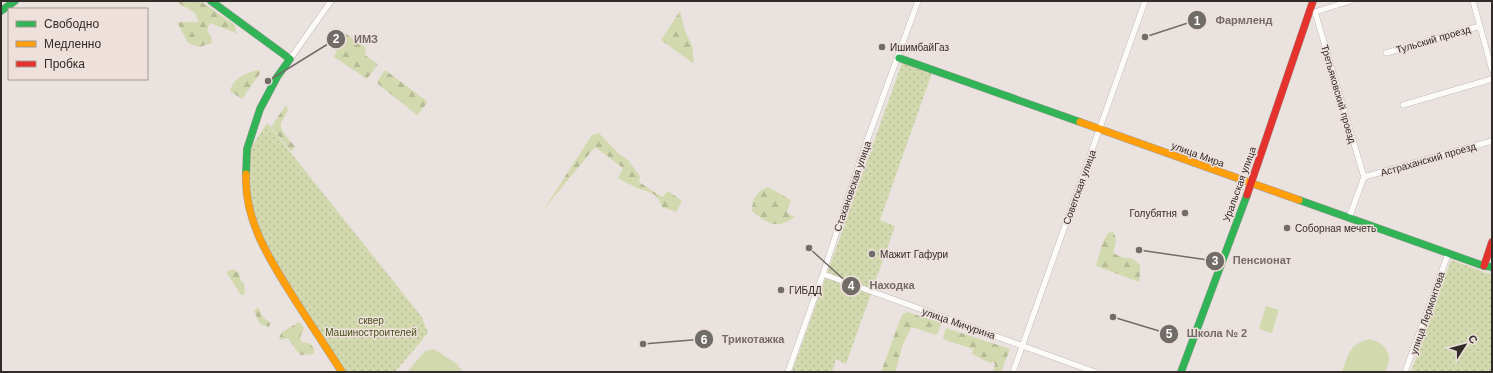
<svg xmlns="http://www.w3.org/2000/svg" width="1493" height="373" viewBox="0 0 1493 373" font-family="Helvetica,sans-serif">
	<defs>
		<pattern id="forest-firs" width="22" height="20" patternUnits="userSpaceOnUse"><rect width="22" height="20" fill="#d3d9ae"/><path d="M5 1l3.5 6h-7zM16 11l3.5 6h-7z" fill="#b6ba96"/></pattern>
		<pattern id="park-dots" width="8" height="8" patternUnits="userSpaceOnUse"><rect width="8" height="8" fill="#d3d9ae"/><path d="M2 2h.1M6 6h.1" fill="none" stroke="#b6ba96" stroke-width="1.8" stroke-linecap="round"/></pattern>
	</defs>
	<rect width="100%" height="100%" fill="#eae2df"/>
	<path fill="#d3d9ae" d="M1266,306L1279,310L1272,333L1259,329Z
		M1370,339C1379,342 1389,347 1389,359C1389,363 1386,368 1385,372H1342C1349,353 1349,344 1370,339Z
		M434,349L457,364L463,372H407L425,351Z"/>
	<path fill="url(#forest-firs)" d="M175,1H200L235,25L236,33L210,23L207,30L211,37L212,43L199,47L188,43L177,22H199L195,13Z
		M680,11L685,31L692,45L694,64L661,40Z
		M334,31H342L366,48L365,55L378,64L367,79L334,57L338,47L335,40L336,35Z
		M259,70L261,72L242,99L230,91C232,79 247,72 259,70Z
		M385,70L428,102L417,115L378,84L377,82Z
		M286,105L288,109C287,114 283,118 281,123C279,131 291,141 295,147L292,151L289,149L271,127Z
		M599,133L619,154L628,160L640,176L639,182L662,197L668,191L682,201L676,212L662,207C657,190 647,193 635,187C629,184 623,181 618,178L623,168L595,147L544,209L592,135Z
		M768,187L791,200L787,213L795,217C776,230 768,224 752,211C753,197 755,193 768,187Z
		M1113,232C1118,239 1115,245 1113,253L1121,257L1133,259L1140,265V275L1139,282L1096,266L1102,244L1108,233Z
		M233,269L239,273L241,281L244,283L245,294L241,295L226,272Z
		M258,307L263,317L270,323L269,327L260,324L254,311Z
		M907,312L941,323L938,333L936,335L915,328H911L902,347L896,370L894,372H881L901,317L903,314Z
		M299,322L304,328L300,337L302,342L309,343L314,348V354L300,355L288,338L281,340L279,338L282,332Z
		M946,328L1010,349L1001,372H993L995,364L993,362L990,363L972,354L973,349L945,340L943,338Z"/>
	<path fill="url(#park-dots)" d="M902,63L932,73L880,220L895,226L846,364L836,359L832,372H792Z
		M267,123L421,316L428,333L395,372H346L271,256L255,218L249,193V151Z
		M1451,260L1492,275V372H1411Z"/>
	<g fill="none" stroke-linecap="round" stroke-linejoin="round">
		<defs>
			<path id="street" d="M1350,1L1315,12L1364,177
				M1473,1L1492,70
				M1386,53L1480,26
				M290,59L331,1
				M1403,105L1492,79
				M1364,177L1492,141
				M1349,218L1364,177
				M823,274L1095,372
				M788,372L823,274L865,146L918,1
				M1013,372L1145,1
				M1405,372L1448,254"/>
			<path id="fast" d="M211,1L290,59L277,77L260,109L247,149L246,174
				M1,11L15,1
				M899,58L1080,122
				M1299,200L1484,266L1492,267
				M1181,372L1247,195"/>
			<path id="slow" d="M1080,122L1299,200
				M246,174C244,223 272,263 297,303C312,326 327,349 342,372"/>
			<path id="jam" d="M1247,195L1313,1
				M1484,266L1492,242"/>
		</defs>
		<use href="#street" stroke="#a19b99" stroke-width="6"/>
		<use href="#fast" stroke="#a19b99" stroke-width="8"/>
		<use href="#slow" stroke="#a19b99" stroke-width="8"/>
		<use href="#jam" stroke="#a19b99" stroke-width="8"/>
		<use href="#street" stroke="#fcfbfa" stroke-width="5.5"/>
		<use href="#fast" stroke="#30b455" stroke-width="7"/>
		<use href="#slow" stroke="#ff9f0a" stroke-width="7"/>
		<use href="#jam" stroke="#e5322d" stroke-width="7"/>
	</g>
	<g fill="#726c69" stroke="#eee0db" stroke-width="1.5">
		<circle cx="882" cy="47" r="4"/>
		<circle cx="1185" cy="213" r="4"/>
		<circle cx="1287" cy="228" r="4"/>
		<circle cx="872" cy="254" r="4"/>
		<circle cx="781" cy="290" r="4"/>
	</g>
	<g text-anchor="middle" stroke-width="3" stroke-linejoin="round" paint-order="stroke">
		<g font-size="10" fill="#312c2a" stroke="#eee0db">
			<text transform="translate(1433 39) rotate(-16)" y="4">Тульский проезд</text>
			<text transform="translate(1339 94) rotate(74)" y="4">Третьяковский проезд</text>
			<text transform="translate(1198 154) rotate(20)" y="4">улица Мира</text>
			<text transform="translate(1428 159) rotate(-16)" y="4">Астраханский проезд</text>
			<text transform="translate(1239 184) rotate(-70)" y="4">Уральская улица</text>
			<text transform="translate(852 186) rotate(-71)" y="4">Стахановская улица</text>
			<text transform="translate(1079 187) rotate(-70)" y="4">Советская улица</text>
			<text transform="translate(1427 313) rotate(-71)" y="4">улица Лермонтова</text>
			<text transform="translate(959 323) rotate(19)" y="4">улица Мичурина</text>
		</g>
		<g font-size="10" fill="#312c2a" stroke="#eee0db" text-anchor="start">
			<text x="890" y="51">ИшимбайГаз</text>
			<text x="1177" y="217" text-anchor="end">Голубятня</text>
			<text x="1295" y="232">Соборная мечеть</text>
			<text x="880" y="258">Мажит Гафури</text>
			<text x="789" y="294">ГИБДД</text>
		</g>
		<g font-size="10" fill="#48521b" stroke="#eee0db">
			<text x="371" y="324">сквер<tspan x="371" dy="12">Машиностроителей</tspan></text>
		</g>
	</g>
	<path fill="none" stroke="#726c69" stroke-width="1.5" d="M1145 37L1197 20M268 81L336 39M1139 250L1215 261M809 248L851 286M1113 317L1169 334M643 344L704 339"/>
	<g fill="#726c69" stroke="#eee0db" stroke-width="1.5">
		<circle cx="1145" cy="37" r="4"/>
		<circle cx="268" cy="81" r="4"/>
		<circle cx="1139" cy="250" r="4"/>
		<circle cx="809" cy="248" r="4"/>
		<circle cx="1113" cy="317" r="4"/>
		<circle cx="643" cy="344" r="4"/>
		<circle cx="1197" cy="20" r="10"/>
		<circle cx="336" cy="39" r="10"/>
		<circle cx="1215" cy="261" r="10"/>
		<circle cx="851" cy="286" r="10"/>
		<circle cx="1169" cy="334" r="10"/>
		<circle cx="704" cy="339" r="10"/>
	</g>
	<g font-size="12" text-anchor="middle" font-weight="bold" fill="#fff">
		<text x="1197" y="25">1</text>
		<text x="336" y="43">2</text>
		<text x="1215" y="265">3</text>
		<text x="851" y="290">4</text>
		<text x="1169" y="338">5</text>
		<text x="704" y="344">6</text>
	</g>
	<g font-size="11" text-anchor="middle" font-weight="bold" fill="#726c69" stroke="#eee0db" stroke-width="3" stroke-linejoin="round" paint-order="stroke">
		<text x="1244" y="24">Фармленд</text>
		<text x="366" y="43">ИМЗ</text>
		<text x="1262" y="264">Пенсионат</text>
		<text x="892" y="289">Находка</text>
		<text x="1217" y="337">Школа № 2</text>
		<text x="753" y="343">Трикотажка</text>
	</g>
	<rect width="1493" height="373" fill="none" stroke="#312c2a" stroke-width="4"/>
	<rect x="8" y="8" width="140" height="72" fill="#eee0db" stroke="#a29894"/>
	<rect x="16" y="21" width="20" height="6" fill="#30b455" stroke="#a29894"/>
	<text x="44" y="28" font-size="12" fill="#312c2a">Свободно</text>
	<rect x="16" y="41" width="20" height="6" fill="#ff9f0a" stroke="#a29894"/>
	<text x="44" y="48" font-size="12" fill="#312c2a">Медленно</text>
	<rect x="16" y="61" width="20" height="6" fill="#e5322d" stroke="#a29894"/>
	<text x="44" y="68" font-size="12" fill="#312c2a">Пробка</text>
	<g transform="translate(1465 345) rotate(54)" stroke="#eee0db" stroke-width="3" paint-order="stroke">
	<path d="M0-3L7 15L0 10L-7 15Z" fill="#312c2a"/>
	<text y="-6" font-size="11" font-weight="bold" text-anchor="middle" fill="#312c2a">С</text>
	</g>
</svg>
